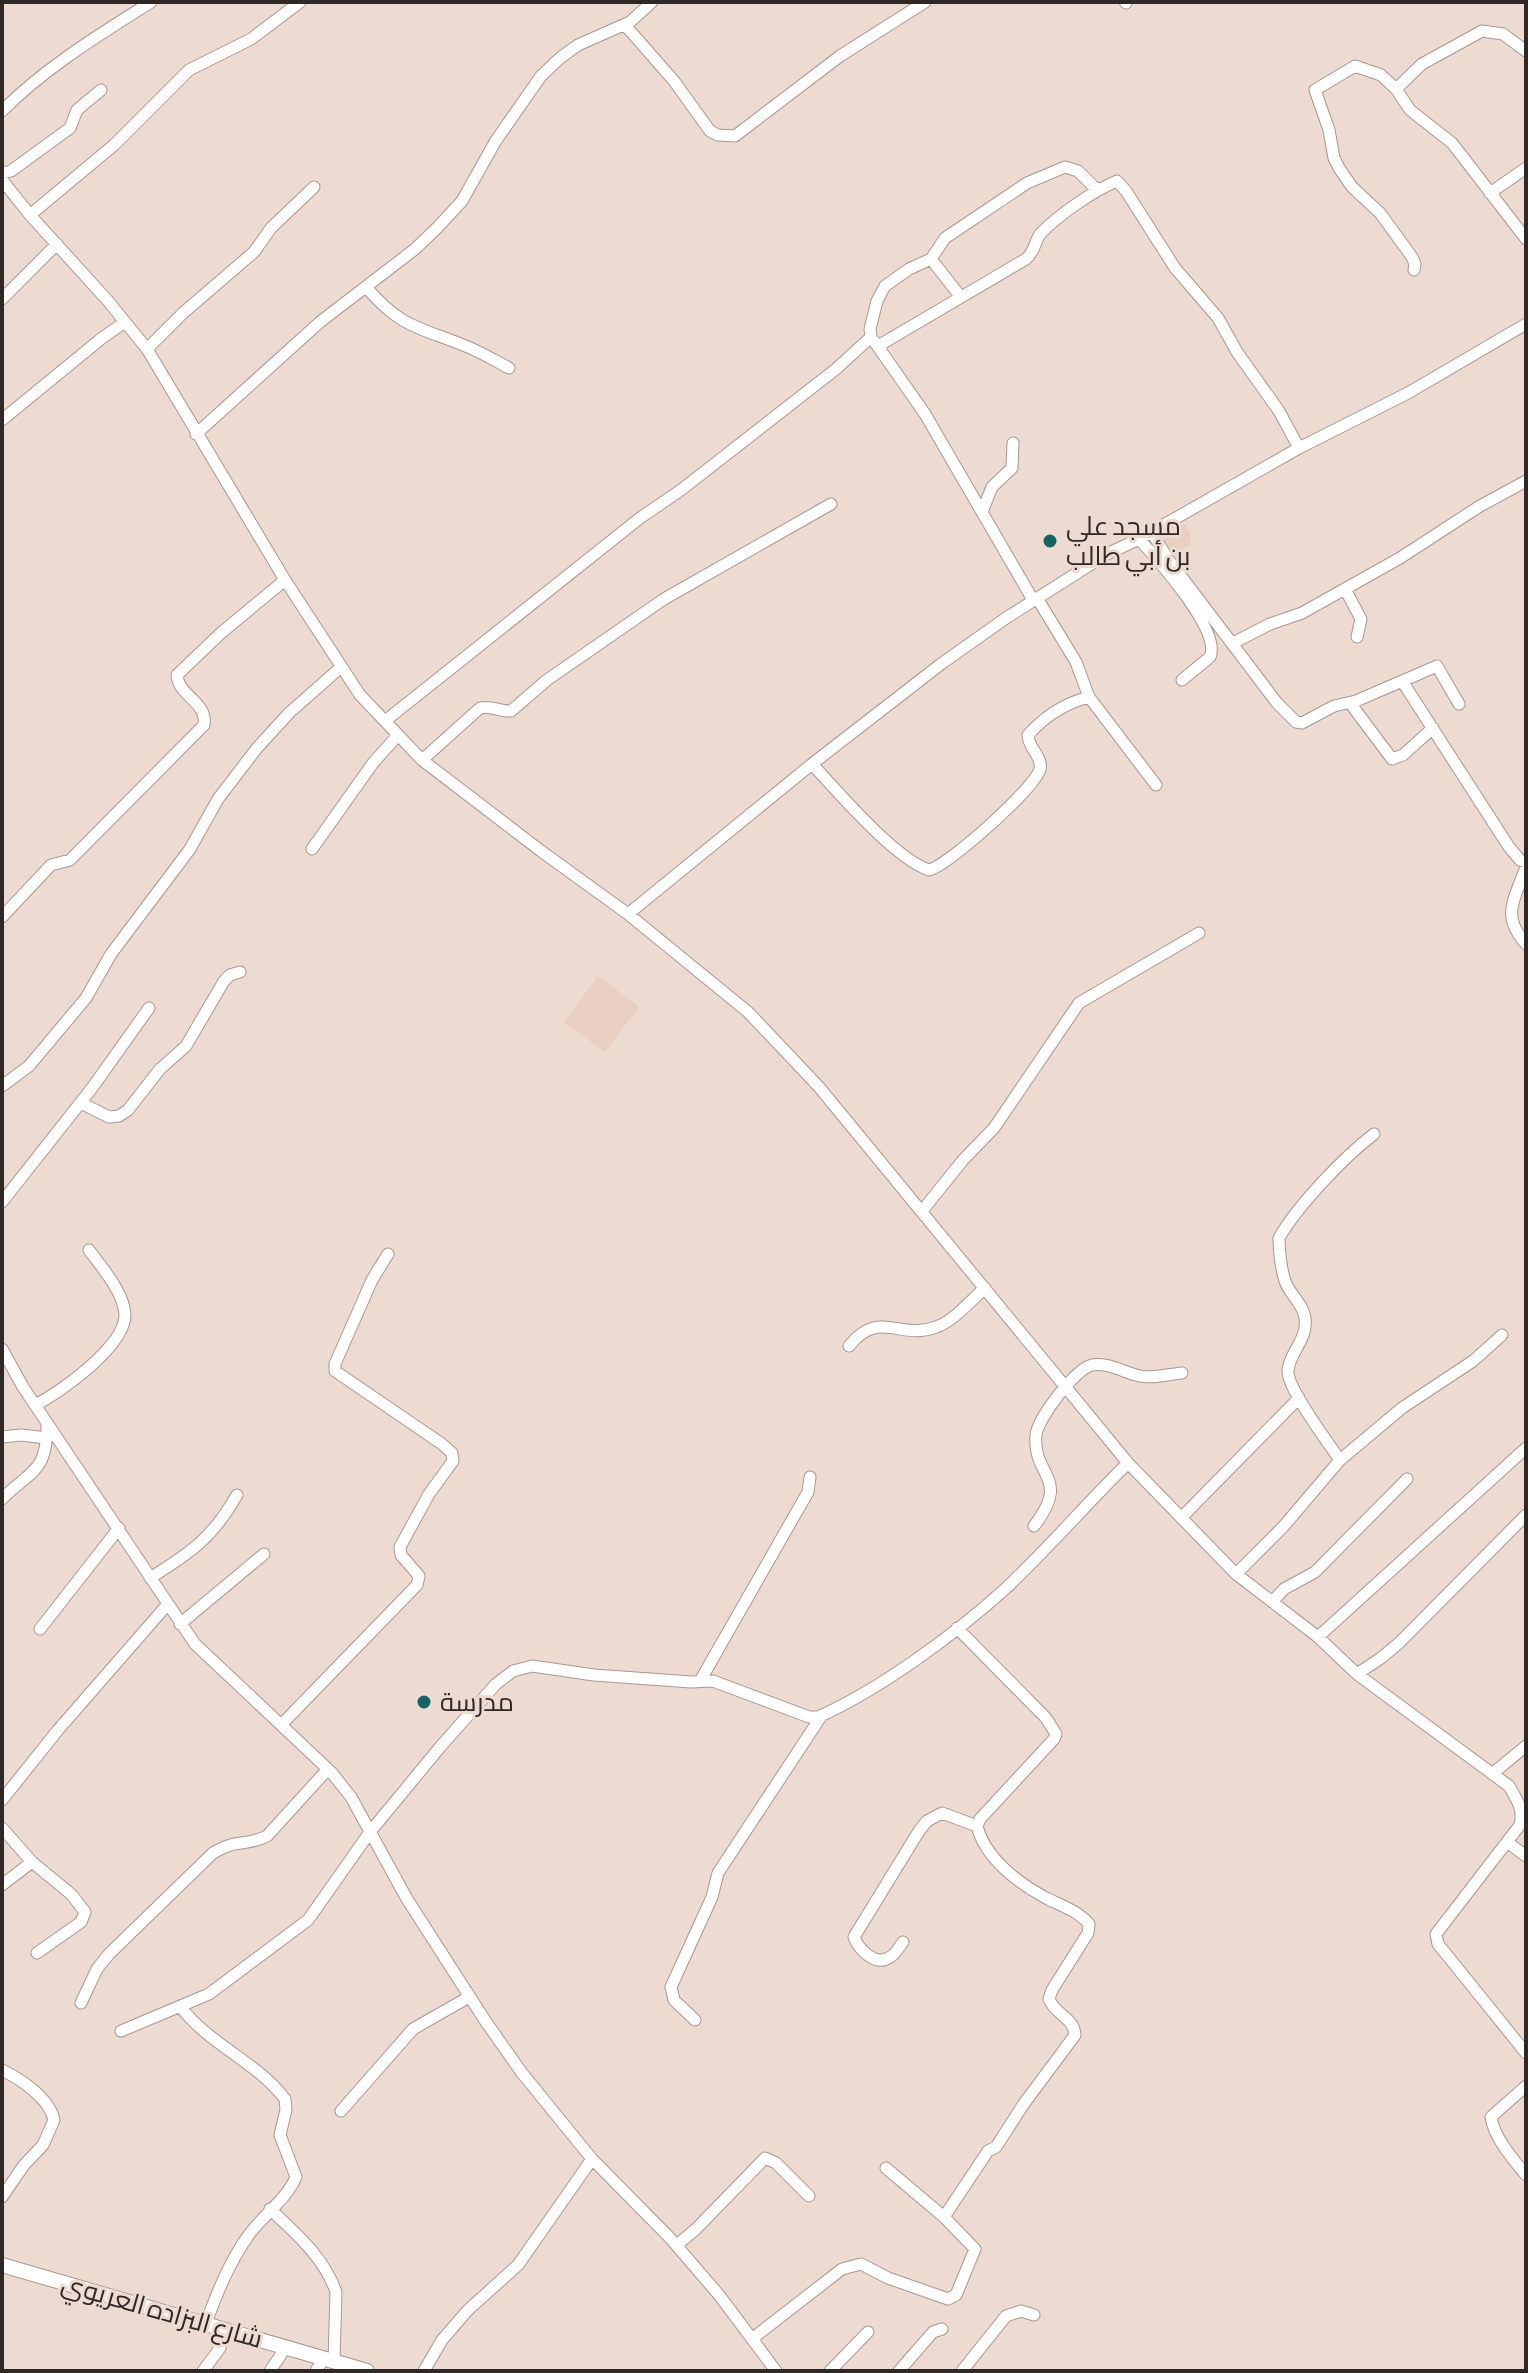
<svg xmlns="http://www.w3.org/2000/svg" width="1528" height="2373" viewBox="0 0 1528 2373" font-family="'Asap Condensed',Cairo,sans-serif">
	<rect width="100%" height="100%" fill="#eddad1"/>
	<path fill="#e9cec2" d="M1185,524L1190,533L1191,545L1173,555L1162,541Z
		M598,976L639,1007L605,1052L564,1022Z"/>
	<g fill="none" stroke-linecap="round" stroke-linejoin="round">
		<defs>
			<path id="minor" d="M1125,2L1126,3
				M625,25L674,81L710,131L718,135L735,136L840,56L925,2
				M1396,89L1422,64L1482,31L1503,34L1526,51
				M2,111C46,67 99,35 151,2
				M2,173L11,171L70,128L77,110L101,90
				M2,180L30,215L108,301L147,349L285,580L360,695L422,760L541,851L628,914L748,1012L819,1087L1128,1463L1201,1538L1236,1574L1318,1637L1357,1674L1509,1786C1517,1800 1524,1809 1520,1825L1436,1934L1438,1944L1526,2053
				M1490,193L1526,168
				M30,215L114,145L189,70L251,39L300,2
				M931,259L960,296
				M1414,270L1415,264L1412,257L1380,213L1352,187L1339,168L1334,158L1329,130L1315,90L1355,66L1381,75L1396,89L1410,110L1452,143L1526,239
				M366,287C400,327 418,327 463,345C479,351 494,360 509,368
				M2,299L57,244
				M874,341L925,414L1033,600
				M878,346L1026,259C1036,251 1034,240 1042,232C1060,214 1093,191 1117,181L1126,191L1175,268L1218,318L1237,352L1279,411L1299,448
				M147,349L183,313L254,252L271,228L314,187
				M2,420L102,338L125,322
				M196,434L320,322L415,249L437,228L462,201L495,142L541,76L560,58L578,45L630,22L652,2
				M982,512L992,487L1012,468L1013,443
				M1151,531L1168,559L1277,703L1296,722L1302,723L1334,706L1356,701L1437,666L1459,704
				M1139,539C1158,560 1222,631 1210,657L1182,680
				M1345,589L1361,619L1357,637
				M1037,598L1076,662L1089,697L1156,785
				M1233,643L1270,624L1302,613L1400,558L1480,506L1526,481
				M1402,681L1509,847L1520,860L1526,862
				M1350,703L1392,759L1403,755L1433,728
				M385,721L640,518L681,490L836,369L871,337L870,329L877,301L885,286L909,269L931,259L945,238L1027,183L1065,167L1078,171L1094,187L1100,189
				M422,760L480,708C491,705 500,712 511,711L547,680L664,599L831,504
				M812,764C837,791 895,859 929,870C949,865 1035,788 1040,769C1043,757 1028,748 1028,735C1044,717 1066,703 1089,697
				M312,849L373,763L398,735
				M1526,867C1515,899 1500,915 1526,944
				M628,914L812,764L941,664L1006,618L1107,554L1139,539L1299,448L1408,393L1526,324
				M2,917L51,865L70,860L204,725C208,702 178,696 177,675L221,633L285,580
				M2,1086L29,1066L86,998L111,954L190,849L218,799L257,748L289,713L340,668
				M81,1103L109,1117L119,1116L128,1110L160,1069L186,1046L224,981L230,975L240,972
				M2,1202L92,1088L149,1008
				M922,1211L963,1160L994,1128L1079,1003L1199,933
				M849,1346C879,1308 900,1341 936,1327C954,1321 971,1300 985,1288
				M2,1349L23,1387L195,1644L331,1772L351,1797L407,1899L486,2022L522,2073L592,2159L670,2238L719,2295L776,2371
				M35,1405C60,1393 125,1346 125,1315C124,1292 102,1268 89,1250
				M2,1437L21,1435L47,1438
				M1340,1460C1329,1444 1286,1387 1288,1370C1290,1351 1308,1340 1305,1318C1303,1303 1289,1294 1285,1281C1281,1269 1279,1250 1279,1238C1298,1205 1344,1157 1374,1134
				M2,1499C32,1469 47,1473 47,1424
				M1181,1518L1299,1398
				M1034,1526C1072,1477 1032,1477 1036,1435C1038,1418 1075,1369 1092,1365C1109,1362 1124,1373 1140,1376C1153,1379 1169,1374 1182,1373
				M1236,1574L1283,1527L1340,1460L1402,1408L1473,1361L1502,1335
				M150,1578C192,1552 213,1537 237,1495
				M1272,1602L1284,1589L1315,1572L1407,1479
				M180,1624L264,1554
				M40,1629L119,1528
				M1318,1637L1526,1448
				M1357,1674L1381,1658L1399,1643L1526,1515
				M700,1681L808,1492L810,1477
				M281,1725L417,1585L419,1576L401,1555L400,1547L429,1494L453,1461L452,1453L442,1444L335,1371V1364L372,1280L388,1254
				M1492,1774L1526,1746
				M2,1800L58,1730L167,1605
				M2,1828L32,1862L71,1894L85,1912L81,1922L37,1953
				M1507,1842L1526,1856
				M2,1885L32,1862
				M903,1942C899,1947 896,1954 890,1957C876,1967 859,1950 854,1937L919,1831L927,1821L942,1813L977,1826
				M81,2003L97,1969L109,1954L213,1853C237,1838 245,1847 267,1836L328,1769
				M180,2006C208,2044 256,2061 285,2099L286,2110L280,2135L296,2177C287,2199 262,2216 248,2236C229,2263 217,2293 206,2323
				M695,2020L674,2000L671,1987L712,1897L718,1873L822,1715
				M121,2031L209,1994L308,1920L370,1832L441,1746L496,1684L513,1671L532,1666L594,1675L691,1682L713,1681L809,1717H818C879,1690 954,1635 1004,1590C1047,1550 1086,1504 1128,1463
				M2,2070C21,2079 50,2099 54,2120L43,2145L24,2165L2,2197
				M1526,2086L1491,2117C1494,2138 1513,2159 1526,2175
				M341,2111L413,2029L469,1997
				M886,2168L944,2217
				M270,2209C296,2234 324,2257 336,2292L334,2361
				M677,2245L696,2229L765,2158L776,2163L809,2196
				M753,2338L842,2269L861,2264L888,2278L948,2299L956,2295L975,2249L944,2217L988,2151L996,2147L1023,2105L1075,2035C1074,2017 1055,2015 1049,1999L1052,1990L1088,1933L1089,1924C1078,1911 1060,1905 1046,1898C1018,1883 985,1858 977,1826L980,1819L1054,1739L1056,1734L1046,1718L957,1628
				M203,2371L220,2348L225,2328
				M270,2371L286,2347
				M316,2371L324,2358
				M424,2371L442,2340L468,2310L518,2265L592,2159
				M830,2371L868,2332
				M899,2371L933,2332L942,2329
				M962,2371L1006,2316L1021,2311L1034,2315"/>
			<path id="tertiary" d="M2,2265L367,2371"/>
		</defs>
		<use href="#minor" stroke="#a9978f" stroke-width="13"/>
		<use href="#tertiary" stroke="#a9978f" stroke-width="16"/>
		<use href="#minor" stroke="#fff" stroke-width="11"/>
		<use href="#tertiary" stroke="#fff" stroke-width="14"/>
	</g>
	<g fill="#146465" stroke="#eddad1" stroke-width="3">
		<circle cx="1050" cy="541" r="8"/>
		<circle cx="424" cy="1702" r="8"/>
	</g>
	<g text-anchor="middle" stroke-width="6" stroke-linejoin="round" paint-order="stroke">
		<g font-size="26" fill="#2f2825" stroke="#eddad1" text-anchor="start">
			<text x="1066" y="535">مسجد علي<tspan x="1066" dy="30">بن أبي طالب</tspan></text>
			<text x="440" y="1711">مدرسة</text>
		</g>
		<g font-size="26" fill="#2f2825" stroke="#eddad1">
			<text transform="translate(162 2311) rotate(16)" y="9">شارع البزاده العريوي</text>
		</g>
	</g>
	<rect width="1528" height="2373" fill="none" stroke="#2f2825" stroke-width="8"/>
</svg>
